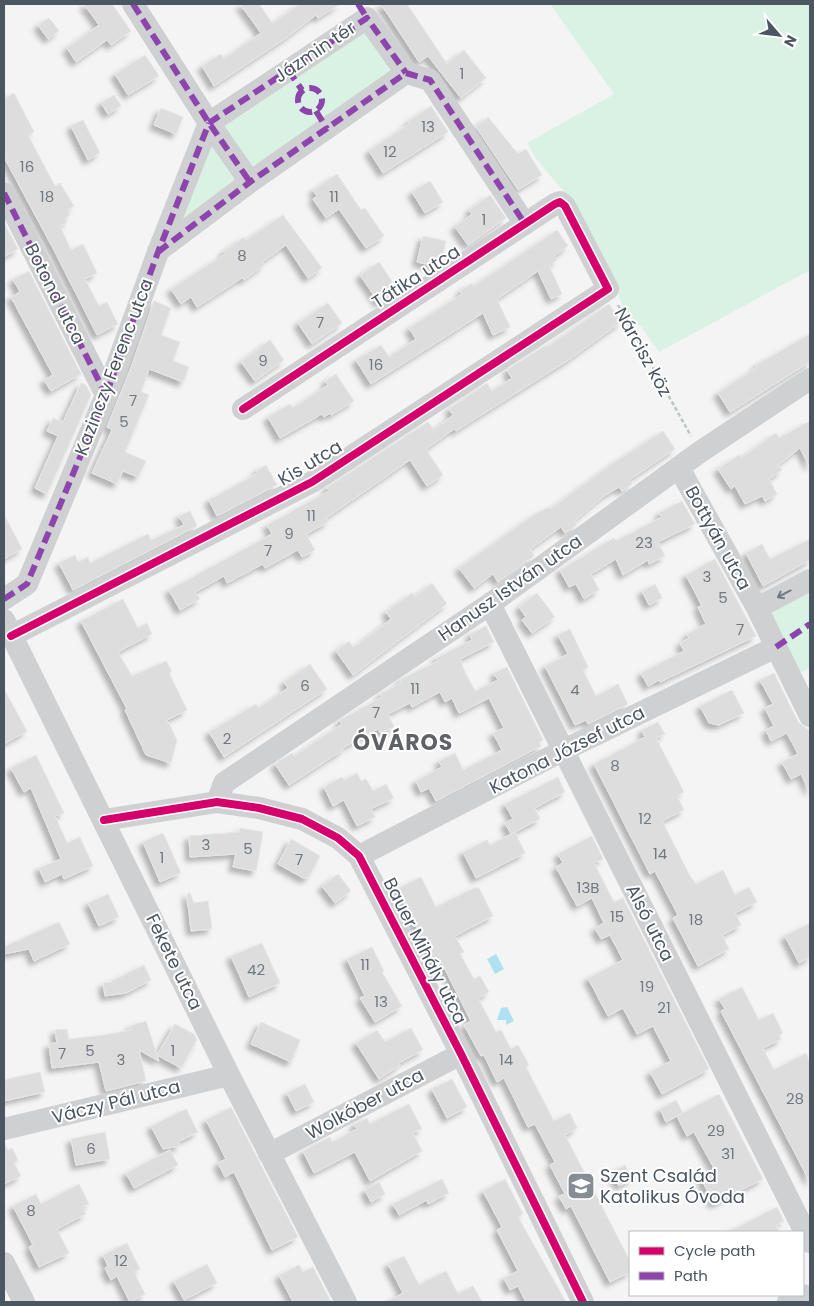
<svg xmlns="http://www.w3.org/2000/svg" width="814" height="1306" viewBox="0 0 814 1306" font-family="Poppins,sans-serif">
	<defs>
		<filter id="shadow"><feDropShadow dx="-4.5" dy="4.5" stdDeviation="2.5" flood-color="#0004"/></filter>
	</defs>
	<rect width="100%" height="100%" fill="#f4f4f4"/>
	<path fill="#d9f2e3" d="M550,4H810V270L659,352L640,325H635L621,302L610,273L565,193L537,160L527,143L614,94Z
		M367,18L406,73L158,252L209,123Z
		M810,590V668L798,674L767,613Z"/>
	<path fill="#aee2f0" d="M496,954L504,969L495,974L487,959Z
		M507,1007L514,1021L506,1025V1020H497L501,1008Z"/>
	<path fill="#ddddde" stroke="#e5e6e7" filter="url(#shadow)" d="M84,4H112L131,31L111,45L107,40L76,62L67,48L99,25Z
		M240,4H259L273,24L299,4H340L318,18L316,15L286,38L214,86L202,66L221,54L224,59L261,33Z
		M381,4H407L447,64L464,50L486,78L461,98L428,56L419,62Z
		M49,18L59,31L48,39L38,25Z
		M145,55L159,76L128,95L115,74Z
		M14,93L34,132L28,135L55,186L60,183L74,206L67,210L70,215L65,218L67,222L60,226L71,250L83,244L97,273L85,279L99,306L107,302L118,324L97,335L55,252L4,157V99Z
		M114,95L121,106L108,114L101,103Z
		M431,106L448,132L383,173L369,151L409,124L408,122Z
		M161,108L183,117L176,134L154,125Z
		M488,117L518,154L526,149L542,175L518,190L476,127Z
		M83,120L100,153L88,160L71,126Z
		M337,174L361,210L365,208L384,236L366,248L339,209L326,218L313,199L317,196L313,190Z
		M430,181L443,202L425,213L412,192Z
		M490,195L506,218L468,245L455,227L472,214L469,210Z
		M283,215L322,268L308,278L286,245L262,262L264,265L244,280L242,278L197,307L191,297L181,304L171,289L225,254L223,252L244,237L246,240Z
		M4,222L18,249L4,257Z
		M557,230L568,246L554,256L557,260L549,265L562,294L551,299L538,271L497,299L510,327L493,335L483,313L371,384L356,360L381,345L389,357L416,339L409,328L462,294L460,291L472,283L474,286Z
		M423,236L446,241L441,263L436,266L417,262Z
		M379,262L398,290L379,303L360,275Z
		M29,271L81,374L51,391L44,380L53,375L11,297L20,292L13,279Z
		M154,301L171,308L161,335L180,342L173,361L189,367L183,382L149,369L141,392L149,395L125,452L146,461L138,477L123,471L117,484L92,473L112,430L107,427L131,368Z
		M328,303L342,323L312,344L298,323Z
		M609,304L621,322L570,359L456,431L454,429L426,449L443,475L427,486L410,460L326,518L328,522L306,534L315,550L302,557L298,550L265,568L263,564L227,583L224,576L195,592L200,599L180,610L169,590L272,534L267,525L329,491L326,488L428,422L434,430L453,415L449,409L487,383L492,391L512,378L507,370L546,345L547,347Z
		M810,334V362L730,412L718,393L757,367L756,365Z
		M270,340L284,360L255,381L241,362Z
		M336,374L354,401L331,415L330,413L324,417L322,414L280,438L268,417L290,404L293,408L328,385L325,381Z
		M81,383L86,385L91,395L47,494L35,488L58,436L47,431L53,418L63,422Z
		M810,421V467L800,448L778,465L782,470L769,479L777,494L765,501L762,496L745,504L735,486L731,489L718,469L739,455L741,458L776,433L779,438Z
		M663,431L675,449L629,480L632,484L622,491L619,487L604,496L574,521L577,525L565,533L561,527L530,549L534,556L498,582L493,574L474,588L459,568L534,515L549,507L550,509L615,462Z
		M266,465L277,485L217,516L209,500L258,473L256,471Z
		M682,501L695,524L658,542L665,556L649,564L648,560L623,575L616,559L591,574L599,590L584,599L576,584L569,587L560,570L614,538L616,541L662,517L659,513Z
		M190,511L197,526L73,590L59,563L75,555L78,562L88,557L90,563L148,534L151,540L184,525L179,516Z
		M4,514L22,549L4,559Z
		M810,539V560L763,586L746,553L762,544L770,559Z
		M715,559L756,636L660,682L659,680L648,686L641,673L684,651L680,643L689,638L687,634L706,624L698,607L702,606L686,575Z
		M432,583L447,604L353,675L336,651L349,641L353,647L360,643L391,619L386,612L412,593L415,597Z
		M655,584L662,598L649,605L642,591Z
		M537,593L555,617L532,633L522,620L526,617L519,607Z
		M123,599L138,628L147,623L152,634L118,652L132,676L166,661L172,671L169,673L187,710L167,720L177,740L171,763L146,755L125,710L127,709L81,621Z
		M486,626L494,642L460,659L464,670L475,691L498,680L494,673L507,667L543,740L539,742L541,746L436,801L429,788L421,792L416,781L442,767L439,761L455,753L463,770L502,750L493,733L504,728L489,698L459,713L452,698L445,702L440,692L412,707L410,703L388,714L394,727L380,733L378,729L342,748L343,750L289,785L275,764L292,753L294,756L342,724L340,720L382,697L380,694L400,683L401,679L438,661L436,658L472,640L470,634Z
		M570,629L588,667L583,670L596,696L618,684L628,704L588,724L586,720L575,725L545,666L568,654L558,635Z
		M310,664L327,689L224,757L209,732L256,704L259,708L288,688L284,682Z
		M774,673L798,722L810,731V792L801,774L791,779L782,762L798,754L787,733L771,741L766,730L774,726L765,708L773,704L760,680Z
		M4,689L27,731L4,744Z
		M732,690L744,713L719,725L709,723L700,706Z
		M658,722L665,734L656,738L684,792L677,796L684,810L662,821L690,876L696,884L723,870L735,895L749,887L757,902L735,913L741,925L722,935L729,949L698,966L673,918L678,915L655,871L650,874L594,764L645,737L642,730Z
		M36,755L64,813L55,816L67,843L80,837L93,866L64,879L62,874L45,882L39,868L61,859L31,788L24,792L11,768Z
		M357,773L361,781L366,779L373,791L386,784L394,798L371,809L375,817L357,826L344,800L333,806L324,787L342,777L344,780Z
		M558,777L565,792L535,808L540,819L511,834L505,823L513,819L505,804Z
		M240,828L263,832L256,871L233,867L236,854L190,857L189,836L239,832Z
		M515,832L525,853L476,878L463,852L487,840L490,845Z
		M163,833L181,873L160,882L143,842Z
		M592,836L603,859L594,863L614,902L623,898L709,1069L662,1094L650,1072L671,1061L653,1026L637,1034L623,1008L608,1016L588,978L623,960L610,935L601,939L595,928L604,923L592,898L577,906L556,867L563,863L558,854Z
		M291,839L320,856L308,878H303L278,864Z
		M338,874L351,891L335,903L322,886Z
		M421,877L436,907L474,888H479L493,916L455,936L464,952L460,954L474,979L480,976L489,992L478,998L496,1032L501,1030L511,1049L518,1045L529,1065L526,1067L554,1121L570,1113L577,1128L565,1135L630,1261V1272L610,1282L571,1206L566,1209L559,1196L565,1194L550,1165L555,1162L535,1124L528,1127L504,1078L497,1082L484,1055L481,1056L464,1025L471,1021L442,963L436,966L397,889Z
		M190,893L194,903L208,901L212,929L191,931L187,894Z
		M108,894L119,917L99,926L88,903Z
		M59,922L70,944L34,961L29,949L4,954V947Z
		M810,923V957L799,963L785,936Z
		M262,943L280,983L249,997L231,956Z
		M372,947L384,971L382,972L402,1006L375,1022L360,998L365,996L347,959Z
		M144,965L151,980L126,993L105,996L103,983L110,982Z
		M742,987L759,1020L773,1013L783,1033L779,1035L781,1039L763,1048L774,1070L806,1053L810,1063V1182L721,1011L725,1009L719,999Z
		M146,1021L159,1061L139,1050L146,1081L106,1091L99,1062L52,1068L49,1044L57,1043L55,1030L67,1029L69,1039L104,1035L131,1030L130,1026Z
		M261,1022L300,1040L291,1062L251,1044Z
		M175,1024L194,1034L197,1040L181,1068L157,1055Z
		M411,1028L423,1050L399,1063L400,1065L379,1079L356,1043L377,1030L385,1042Z
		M40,1072L45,1092L4,1101V1080Z
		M452,1079L467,1107L447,1118L432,1089Z
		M305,1084L314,1102L296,1111L287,1093Z
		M719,1094L763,1179L714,1204L701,1178L715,1170L694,1132L687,1136L677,1116Z
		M676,1100L683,1113L666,1122L660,1109Z
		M409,1104L422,1129L413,1133L422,1151L370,1181L355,1152L314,1173L303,1151L330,1137L332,1142L357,1129L354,1124L367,1118L370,1124Z
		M231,1107L298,1237L272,1250L234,1172L225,1177L218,1163L226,1159L206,1120Z
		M186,1109L198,1132L178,1142L180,1146L163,1149L151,1126Z
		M105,1132L110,1159L76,1165L71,1139Z
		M4,1142L8,1150L12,1148L18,1160L14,1163L21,1176L4,1184Z
		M170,1150L178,1165L134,1188L126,1173Z
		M625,1165L632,1179L619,1186L612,1172Z
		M442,1179L449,1193L428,1204L427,1200L399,1215L393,1204Z
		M505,1179L523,1214L518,1217L566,1302H526L518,1286L510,1290L504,1278L518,1271L497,1230L502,1227L483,1191Z
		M379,1182L385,1194L371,1202L365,1190Z
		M79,1184L89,1204L82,1207L86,1214L57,1229L69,1253L39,1267L29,1247L33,1245L13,1206L36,1194L41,1204Z
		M777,1207L784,1221L776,1225L779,1232H728Z
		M127,1243L140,1269L134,1272L145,1294L130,1302L117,1276L111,1280L105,1268L108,1266L103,1255Z
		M404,1256L419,1285L446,1271L458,1294L473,1286L482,1302H387L403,1293L388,1264Z
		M207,1264L217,1283L184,1300L174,1281Z
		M299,1265L303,1272L313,1267L331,1302H293L279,1275Z"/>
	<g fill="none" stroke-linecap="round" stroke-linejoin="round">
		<path stroke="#bcc7c4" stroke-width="2.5" stroke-dasharray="4 2.5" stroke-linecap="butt" d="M618,305L691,436"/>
		<path stroke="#ced0d2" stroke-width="22" d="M133,4L209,123L250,182
			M406,73L430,80L525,224
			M209,123L367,18L406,73
			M4,193L106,395
			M158,251L250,182L406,73
			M679,468L757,608L810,716
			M4,599L27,584L106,395L158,252L209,123
			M490,604L810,1242
			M757,608L810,580
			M4,620L229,1075L346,1302
			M11,636L312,482L608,289L565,206L560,202L555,204L243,409
			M217,802L224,783L490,604L700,452L810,379
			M104,820L217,802L259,808L302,819L338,838L359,856L461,1054L583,1302
			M359,856L564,750L776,647
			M4,1129L229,1075
			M269,1154L461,1054
			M4,1263L24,1302
			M788,1302L803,1295"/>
		<path stroke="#8e44ad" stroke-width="6" stroke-dasharray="12 6" stroke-linecap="butt" d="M133,4L209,123L250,182
			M358,4L367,18
			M288,70L302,90
			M406,73L430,80L525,224
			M298 100a12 12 0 1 1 24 0a12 12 0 1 1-24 0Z
			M316,111L327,129
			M209,123L367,18L406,73
			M4,193L106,395
			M158,252L250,182L406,73
			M4,599L27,584L106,395L158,252L209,123
			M776,647L810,624"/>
		<defs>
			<path id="cycleway" d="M11,636L312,482L608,289L565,206L560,202L555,204L243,409
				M104,820L217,802L259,808L302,819L338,838L359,856L461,1054L583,1302"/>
		</defs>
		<use href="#cycleway" stroke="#fff" stroke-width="11"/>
		<use href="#cycleway" stroke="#d6006c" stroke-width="8"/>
	</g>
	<defs><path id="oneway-shaft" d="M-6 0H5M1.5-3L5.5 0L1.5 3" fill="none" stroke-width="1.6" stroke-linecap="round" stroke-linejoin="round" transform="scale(1.25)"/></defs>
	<use stroke="#727b83" href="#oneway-shaft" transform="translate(784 594) rotate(152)"/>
	<defs>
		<symbol id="school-square" viewBox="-11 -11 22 22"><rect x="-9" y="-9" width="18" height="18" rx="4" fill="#868d94" stroke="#fff"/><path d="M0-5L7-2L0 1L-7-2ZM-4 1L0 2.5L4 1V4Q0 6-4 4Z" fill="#fff"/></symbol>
	</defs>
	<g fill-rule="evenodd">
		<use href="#school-square" x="565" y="1170" width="32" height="32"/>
	</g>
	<g text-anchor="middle" stroke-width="4" stroke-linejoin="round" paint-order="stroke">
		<g font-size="15" fill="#707881">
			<text x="462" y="79">1</text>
			<text x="428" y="132">13</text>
			<text x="390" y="157">12</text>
			<text x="27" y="172">16</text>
			<text x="47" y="202">18</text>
			<text x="334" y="202">11</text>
			<text x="484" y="225">1</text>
			<text x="242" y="261">8</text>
			<text x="320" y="328">7</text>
			<text x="263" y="366">9</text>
			<text x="376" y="370">16</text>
			<text x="133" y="406">7</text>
			<text x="124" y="427">5</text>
			<text x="311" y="521">11</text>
			<text x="289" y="539">9</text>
			<text x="644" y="548">23</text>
			<text x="268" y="556">7</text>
			<text x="707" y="582">3</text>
			<text x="723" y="603">5</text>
			<text x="740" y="635">7</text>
			<text x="305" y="691">6</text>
			<text x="415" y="694">11</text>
			<text x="575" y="695">4</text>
			<text x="376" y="718">7</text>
			<text x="227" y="744">2</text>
			<text x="615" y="771">8</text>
			<text x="645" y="824">12</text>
			<text x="206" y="850">3</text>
			<text x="248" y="854">5</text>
			<text x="660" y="859">14</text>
			<text x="162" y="863">1</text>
			<text x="299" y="865">7</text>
			<text x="588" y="893">13B</text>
			<text x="617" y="922">15</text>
			<text x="696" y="925">18</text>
			<text x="365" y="970">11</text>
			<text x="256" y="975">42</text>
			<text x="647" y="992">19</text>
			<text x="381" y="1007">13</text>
			<text x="664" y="1013">21</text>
			<text x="90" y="1056">5</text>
			<text x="173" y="1056">1</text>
			<text x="62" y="1059">7</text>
			<text x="121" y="1065">3</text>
			<text x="506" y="1065">14</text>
			<text x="795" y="1104">28</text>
			<text x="716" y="1136">29</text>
			<text x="91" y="1154">6</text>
			<text x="728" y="1159">31</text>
			<text x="31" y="1216">8</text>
			<text x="121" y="1266">12</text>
		</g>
		<g font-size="18" fill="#4a5661" stroke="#fff">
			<text transform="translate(315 52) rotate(-34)" y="6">Jázmin tér</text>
			<text transform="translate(416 277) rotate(-33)" y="6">Tátika utca</text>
			<text transform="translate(55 294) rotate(63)" y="6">Botond utca</text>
			<text transform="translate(643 352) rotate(61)" y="6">Nárcisz köz</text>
			<text transform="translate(114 367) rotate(-69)" y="6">Kazinczy Ferenc utca</text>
			<text transform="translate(310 463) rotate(-31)" y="6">Kis utca</text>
			<text transform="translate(718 538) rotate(61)" y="6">Bottyán utca</text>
			<text transform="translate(510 588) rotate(-35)" y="6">Hanusz István utca</text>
			<text transform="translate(567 750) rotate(-27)" y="6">Katona József utca</text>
			<text transform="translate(650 923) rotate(63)" y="6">Alsó utca</text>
			<text transform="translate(425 951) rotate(63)" y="6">Bauer Mihály utca</text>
			<text transform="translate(174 962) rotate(64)" y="6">Fekete utca</text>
			<text transform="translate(116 1102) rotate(-14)" y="6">Váczy Pál utca</text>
			<text transform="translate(365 1104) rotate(-28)" y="6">Wolkóber utca</text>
		</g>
		<g font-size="18" fill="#4a5661" stroke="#fff" text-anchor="start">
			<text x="600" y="1182">Szent Család<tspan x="600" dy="21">Katolikus Óvoda</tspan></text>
		</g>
		<g font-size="22" font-weight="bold" letter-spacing="1" fill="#5f6368" stroke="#fff">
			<text x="403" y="750">ÓVÁROS</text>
		</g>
	</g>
	<rect width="814" height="1306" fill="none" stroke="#4a5661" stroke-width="10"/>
	<rect x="629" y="1231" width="175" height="65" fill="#ffffff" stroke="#b7bbc0"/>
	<rect x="639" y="1247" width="25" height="8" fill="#d6006c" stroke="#b7bbc0"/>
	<text x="674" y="1256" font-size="15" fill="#4a5661">Cycle path</text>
	<rect x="639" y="1272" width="25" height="8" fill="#8e44ad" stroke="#b7bbc0"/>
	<text x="674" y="1281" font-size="15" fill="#4a5661">Path</text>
	<g transform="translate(779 35) rotate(118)" stroke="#ffffff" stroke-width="4" paint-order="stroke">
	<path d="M0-4L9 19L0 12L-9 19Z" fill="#4a5661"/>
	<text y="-8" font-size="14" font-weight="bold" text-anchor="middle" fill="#4a5661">N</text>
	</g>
</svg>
